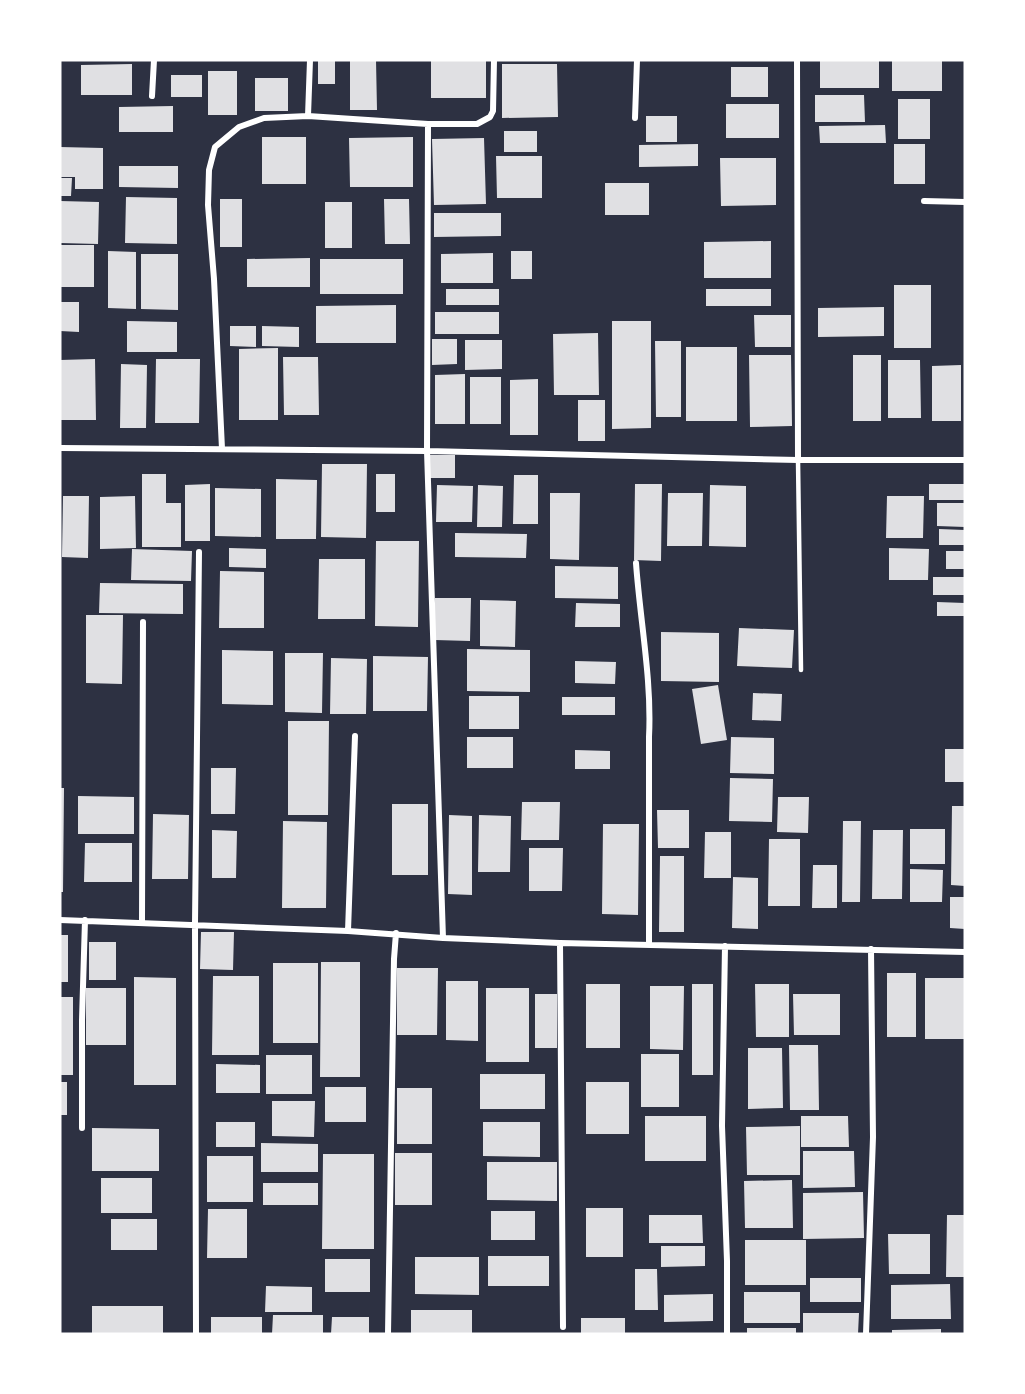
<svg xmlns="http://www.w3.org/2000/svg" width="1025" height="1394" viewBox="0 0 1025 1394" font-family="'PT Sans',sans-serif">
	<rect width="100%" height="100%" fill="#2d3142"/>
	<path fill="#e0e0e3" d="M318,60H335V84H318Z
		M350,60H376L377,110H350Z
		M431,60H486V98H431Z
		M820,60H879V88H820Z
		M892,60H942V91H892Z
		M132,64V95H81V65Z
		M502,64H557L558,117L502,118Z
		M731,67H768V97H731Z
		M208,71H237V115H208Z
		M171,75H202V97H171Z
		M255,78H288V111H255Z
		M815,95H864L865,122H815Z
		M898,99H930V139H898Z
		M726,104H779V138H726Z
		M173,106V132H119V107Z
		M646,116H677V142H646Z
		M885,125L886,143H820L819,126Z
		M504,131H537V152H504Z
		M262,137H306V184H262Z
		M413,137V187H350L349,138Z
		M484,138L486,204L434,205L432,139Z
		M698,144V166L639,167V145Z
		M894,144H925V184H894Z
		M60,147L103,148V189H75V177H60Z
		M496,156H542V198H497Z
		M720,158H776V205L721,206Z
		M119,166H178V188L119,187Z
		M60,178H72L71,196H60Z
		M605,183H649V215H605Z
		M126,197L177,198V244L125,243Z
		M220,199H242V247H220Z
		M384,199H409L410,244H385Z
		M60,201L99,202L98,244L60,243Z
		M325,202H352V248H325Z
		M434,213H501V236L434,237Z
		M771,241V278H704V242Z
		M60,245H94V287H60Z
		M108,251L136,252V309L108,308Z
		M511,251H532V279H511Z
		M493,253V283H441V254Z
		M141,254H178V310L141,309Z
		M310,258V287H247V259Z
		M320,259H403V294H320Z
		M894,285H931V348H894Z
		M446,289H499V305H446Z
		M706,289H771V306H706Z
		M60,302H79V332L60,331Z
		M396,305V343H316V306Z
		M884,307V336L818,337V308Z
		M435,312H499V334H435Z
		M754,315H791V347H755Z
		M127,321L177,322V352H127Z
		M612,321H651V428L612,429Z
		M230,326H256V347L230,346Z
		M262,326L299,327V347L262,346Z
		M598,333L599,395H554L553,334Z
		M432,339H457V364L432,365Z
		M465,340H502V369L465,370Z
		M655,341H681V417H656Z
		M686,347H737V421H686Z
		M278,348V420H239V349Z
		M749,355H791L792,426L750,427Z
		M853,355H881V421H853Z
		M283,357H318L319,415H284Z
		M95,359L96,420H60V360Z
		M156,359H200L199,423H155Z
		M888,360H920L921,418H888Z
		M121,364L147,365L146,428H120Z
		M961,365V421H932V366Z
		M465,374V424H435V375Z
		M470,377H501V424H470Z
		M538,379V435H510V380Z
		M578,400H605V441H578Z
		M429,455H455V478H429Z
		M322,464H367L366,538L321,537Z
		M142,474H166V503H181V547H142Z
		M376,474H395V512H376Z
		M514,475H538V524H513Z
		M276,479L317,480L316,539H276Z
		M210,484V541H185V485Z
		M635,484H662L661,561L634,560Z
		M929,484H965V500H929Z
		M437,485L473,486L472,522H436Z
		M478,485L503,486L502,527H477Z
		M710,485L746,486V547L709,546Z
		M215,488L261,489V537L215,536Z
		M550,493H580L579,560L550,559Z
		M668,493H703L702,546H667Z
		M63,496H89L88,558L62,557Z
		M135,496L136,548L100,549V497Z
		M887,496H924L923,538H886Z
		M937,503H965V527L937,526Z
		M939,529L965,530L964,545H939Z
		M455,533L527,534L526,558L455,557Z
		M376,541H419L418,627L375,626Z
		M229,548L266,549V568L229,567Z
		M889,548L929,549L928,580H889Z
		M132,549L192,551L191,581L131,580Z
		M946,551H965V569H946Z
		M319,559H365V619H318Z
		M555,566L618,567V599L555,598Z
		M220,571L264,572V628H219Z
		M933,577H965V595H933Z
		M100,583L183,584V614L99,613Z
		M435,598H471L470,641L435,640Z
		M480,600L516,601L515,647L480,646Z
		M937,602L965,603V616H937Z
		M576,603L620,604V627H575Z
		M86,615H123L122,684L86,683Z
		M739,628L794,630L792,668L737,666Z
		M661,632L719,633V682L661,681Z
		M467,649L530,650V692L467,691Z
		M222,650L273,651V705L222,704Z
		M285,653H323L322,713L285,712Z
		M373,656L428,657L427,711H373Z
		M331,658L367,659L366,714H330Z
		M575,661L616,662L615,684L575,683Z
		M718,685L727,740L701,744L692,689Z
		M753,693L782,694L781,721L752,720Z
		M469,696H519V729H469Z
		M562,697H615V715H562Z
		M288,721H329L328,815H288Z
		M467,737H513V768H467Z
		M731,737L774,738V774L730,773Z
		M945,749H965V782H945Z
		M575,750L610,751V769H575Z
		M211,768H236L235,814H211Z
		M730,778L773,779L772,822L729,821Z
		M60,788H64L63,892H60Z
		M78,796L134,797V834H78Z
		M778,797H809L808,833L777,832Z
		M522,802H560L559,840H521Z
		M392,804H428V875H392Z
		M952,806H965V886L951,885Z
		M657,810H689V848H658Z
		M153,814L189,815L188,879H152Z
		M449,815L472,816V895L448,894Z
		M479,815L511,816L510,872H478Z
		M283,821L327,822L326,908H282Z
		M843,821H861L860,902H842Z
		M603,824H639L638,915L602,914Z
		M910,829H945V864H910Z
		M212,830L237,831L236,878H212Z
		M873,830H903L902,899H872Z
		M705,832H731V878H704Z
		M769,839H800V906H768Z
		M85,843H132V882H84Z
		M529,848H563L562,891H529Z
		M660,856H684V932H659Z
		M813,865H837V908H812Z
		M910,869L943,870L942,902H910Z
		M733,877L758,878V929L732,928Z
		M950,897H965V929L950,928Z
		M201,932H234L233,970L200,969Z
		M60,935H68V982H60Z
		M89,942H116V980H89Z
		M321,962H360V1077H320Z
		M273,963H318V1043H273Z
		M397,968H438L437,1035H397Z
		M887,973H916V1037H887Z
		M213,976H259V1055H212Z
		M134,977L176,978V1085H134Z
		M925,978H965V1039H925Z
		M446,981H478V1041L446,1040Z
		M586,984H620V1048H586Z
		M692,984H713V1075H692Z
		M755,984H789V1037H756Z
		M650,986H684L683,1050L650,1049Z
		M86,988H126V1045H86Z
		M486,988H529V1062H486Z
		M535,994H557V1048H535Z
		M793,994H840V1035H794Z
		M60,997H73V1075H60Z
		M789,1045H818L819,1110H790Z
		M748,1048H782L783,1108L748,1109Z
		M641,1054H679V1107H641Z
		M266,1055H312V1094H266Z
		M216,1064L260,1065V1093H216Z
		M480,1074H545V1109H480Z
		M60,1082H67V1115H60Z
		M586,1082H629V1134H586Z
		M325,1087H366V1122H325Z
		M397,1088H432V1144H397Z
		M272,1101H315L314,1137L272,1136Z
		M645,1116H706V1161H645Z
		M801,1116H848L849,1147H801Z
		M216,1122H255V1147H216Z
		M483,1122H540V1157L483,1156Z
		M800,1126V1175H747L746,1127Z
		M92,1128L159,1129V1171H92Z
		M261,1143L318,1144V1172H261Z
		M803,1151H854L855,1187L803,1188Z
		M395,1153H432V1205H395Z
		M323,1154H374V1249H322Z
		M207,1156H253V1202H207Z
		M487,1162H557V1201L487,1200Z
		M101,1178H152V1213H101Z
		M792,1180L793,1228H745L744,1181Z
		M263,1183H318V1205H263Z
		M863,1192L864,1238L803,1239V1193Z
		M586,1208H623V1257H586Z
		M208,1209H247V1258H207Z
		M491,1211H535V1240H491Z
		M649,1215H702L703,1243H649Z
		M947,1215H965V1277H946Z
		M111,1219H157V1250H111Z
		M888,1234H930V1274H889Z
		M745,1240H806V1285H745Z
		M661,1246H705V1266L661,1267Z
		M488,1256H549V1286H488Z
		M415,1257H479V1295L415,1294Z
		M325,1259H370V1292H325Z
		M635,1269H657L658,1310H635Z
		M810,1278H861V1302H810Z
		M950,1284L951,1319H891V1285Z
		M266,1286L312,1287V1312H265Z
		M744,1292H800V1323H744Z
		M713,1294V1321L664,1322V1295Z
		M92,1306H163V1334H92Z
		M411,1310H472V1334H411Z
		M803,1313H859L858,1334H803Z
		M273,1315H323V1334H272Z
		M211,1317H262V1334H211Z
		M332,1317H369V1334H331Z
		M581,1318H625V1334H581Z
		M747,1328H796V1334H747Z
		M941,1329V1334H892V1330Z"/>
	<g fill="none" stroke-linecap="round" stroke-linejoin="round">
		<path stroke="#fff" stroke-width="4.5" d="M798,460L801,670"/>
		<path stroke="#fff" stroke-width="6" d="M797,60L798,460
			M152,96L154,60
			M308,116L310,60
			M635,118L637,60
			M428,124L427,451L443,938
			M924,201L965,202
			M60,448L427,451L798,460H965
			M222,449L214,279L208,205L209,170L215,147L239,127L264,118L308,116L428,124H477L490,117L493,111L494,60
			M636,563C640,620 652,680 649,737V944
			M60,920L348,931L443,938L560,943L965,952
			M142,922L143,622
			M348,931L355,736
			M560,943L563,1327
			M725,946L722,1126L727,1261V1334
			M82,1128V1020L85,920
			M196,1334L195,924L199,552
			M388,1334L394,959L396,933
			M866,1334L873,1137L871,949"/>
	</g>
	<rect width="1025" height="1394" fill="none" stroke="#ffffff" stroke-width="123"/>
</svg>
